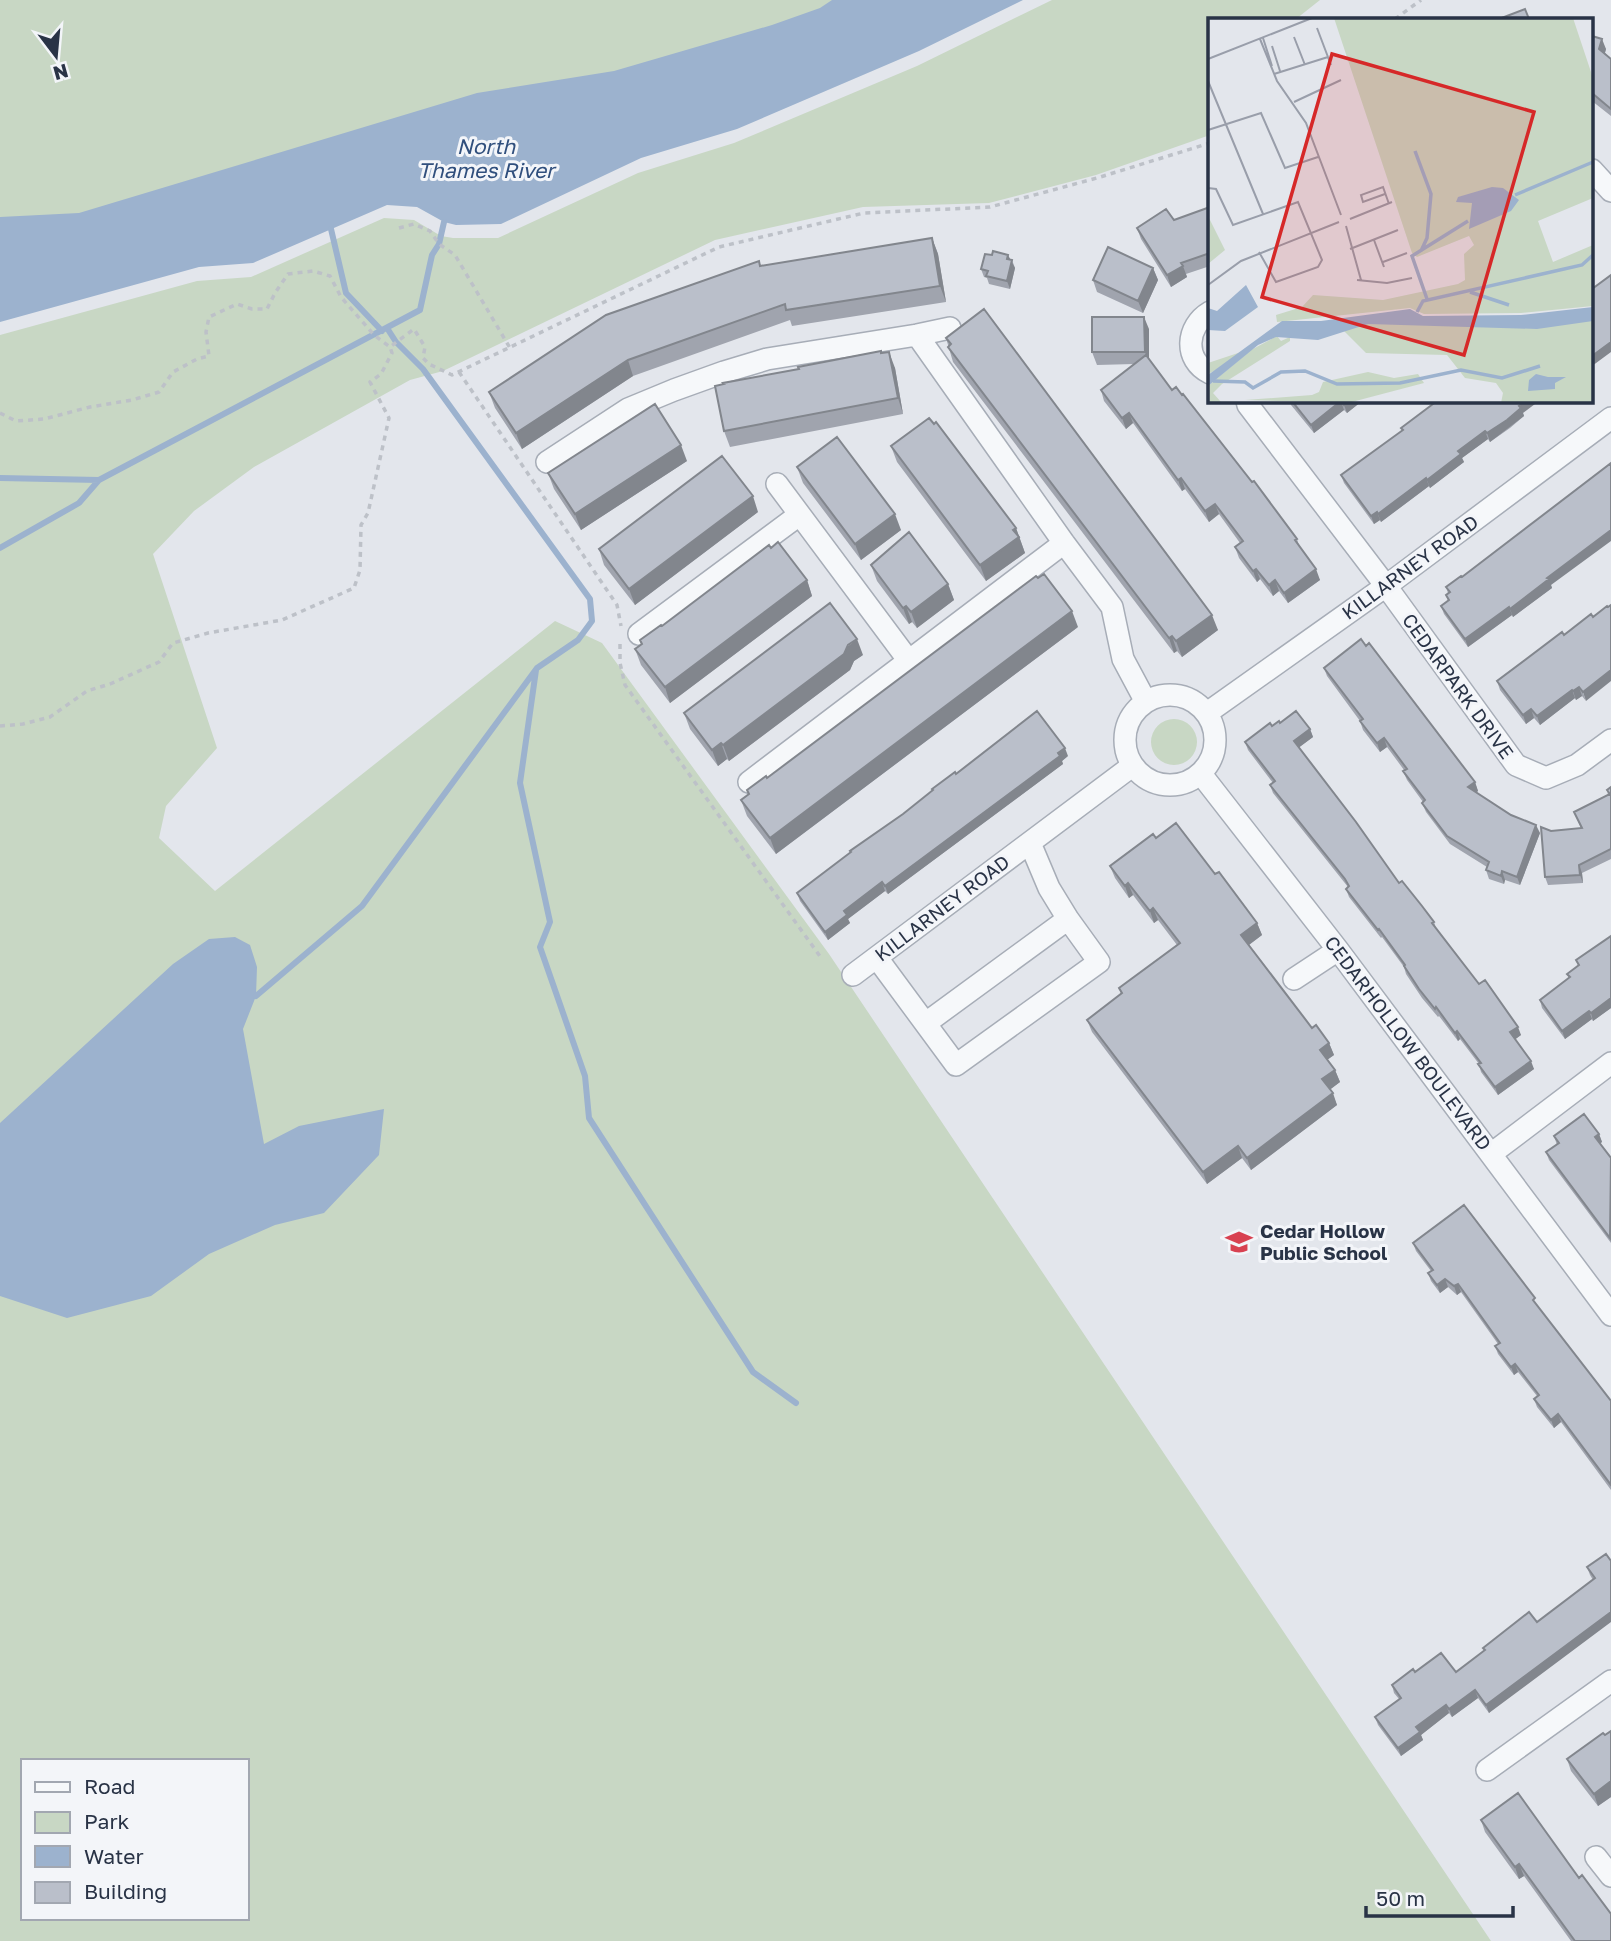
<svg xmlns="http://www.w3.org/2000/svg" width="1611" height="1941" viewBox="0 0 1611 1941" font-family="'Golos Text',sans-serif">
	<rect width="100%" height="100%" fill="#e3e6ec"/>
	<path fill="#c8d7c4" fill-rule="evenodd" d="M0,0H842L816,18L75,222L0,227Z
		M1052,0H1320L1296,19H1210V135L1096,175L989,203L863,207L715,240L443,371L410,380L254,467L194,511L153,554L217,748L166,806L159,838L215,891L555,621L602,643L829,954L1491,1941H0V335L197,281L251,277L384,218L414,220L441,236L453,238H498L638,173L734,143L917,66ZM23,1761H247V1918H23Z
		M1151 742a23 23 0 1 1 46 0a23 23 0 1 1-46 0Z"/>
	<path fill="#9cb2ce" d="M832,0H1023L919,51L737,129L641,158L501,224L456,225L444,222L417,207L387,205L253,263L199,267L0,322V217L79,213L477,93L614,71L772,25L820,8Z
		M235,937L250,945L257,967L256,996L243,1029L264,1144L299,1126L384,1109L379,1155L324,1213L275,1225L209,1254L151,1296L67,1318L0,1296V1123L173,964L209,939Z"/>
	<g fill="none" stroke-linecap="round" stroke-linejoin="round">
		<path stroke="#9cb2ce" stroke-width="6" d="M331,229L346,293L382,331
			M0,478L99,480
			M0,548L79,503L99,480L420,310L432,255L439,244L444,222
			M536,670L520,783L550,922L540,947L585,1076L589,1118L753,1372L796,1403
			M256,996L362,906L537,668L578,640L592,621L590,599L423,369L396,342L387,328"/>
		<defs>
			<path id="minor" d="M1592,170L1611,191
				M1210,312C1186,326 1183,360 1210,373
				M917,335L1064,543L1112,607L1123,659L1146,702
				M1247,401L1248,405L1386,586L1516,765L1546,778L1577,765L1611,740
				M547,462L628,409L674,390L724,372L767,359L917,335L950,328
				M777,484L909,661
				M639,634L799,515
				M1125 740a45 45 0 1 1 90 0a45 45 0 1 1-90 0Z
				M1207,713L1386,586L1611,418
				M1201,774L1338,950L1611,1315
				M749,782L1064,543
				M1030,843L1049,888L1068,919
				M877,958L956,1065L1099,962L1068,919L926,1023
				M853,975L1132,766
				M1294,979L1338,950
				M1491,1154L1611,1063
				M1487,1770L1611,1681
				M1596,1857L1611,1876"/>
		</defs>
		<use href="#minor" stroke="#a7adb7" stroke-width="24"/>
		<path stroke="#bdc1c8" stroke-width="3.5" stroke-dasharray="5 5" stroke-linecap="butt" d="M1395,19L1421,0
			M399,228L414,224L430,231L439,244L455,255L510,348
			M459,372L617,605L621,626
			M0,413L16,421L44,419L90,407L132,400L159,392L173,372L197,359L209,356L206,332L209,317L237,304L252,309H267L275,293L288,274L313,271L330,276L341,297L374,335L390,347
			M620,644V663L625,685L822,959
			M0,726L23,724L50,717L87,691L110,684L159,662L173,643L208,633L282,620L354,588L360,570L361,525L368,513L389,418L370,382L381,374L392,353L390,347L414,329L425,347L423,358L429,364L452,375L719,247L864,213L990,207L1097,178L1210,143"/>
		<use href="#minor" stroke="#f6f8fa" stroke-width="21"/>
	</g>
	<path fill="#a0a4ae" d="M1592,36L1606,49L1605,53L1611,59V116L1592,101Z
		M1210,207V266L1186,274L1187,277L1171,287L1141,239L1137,228L1174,220Z
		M932,238L938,254L946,302L792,326L790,320L633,376L522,449L495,408L489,392L760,266Z
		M1010,260H1012L1015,268L1010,289L989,284L987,278L984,277L981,269Z
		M1153,268L1158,280L1143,313L1097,292L1093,280Z
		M1149,329V360L1172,390L1297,539L1299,546L1320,580L1288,603L1279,591L1273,596L1260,579L1257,582L1239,558L1235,547L1240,543L1219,514L1209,522L1185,489L1182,491L1133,423L1126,429L1104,401L1101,390L1134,364L1097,365L1092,352Z
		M946,338L1218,630L1182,657L1177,651L1174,653L953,362Z
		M882,353L895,368L903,414L730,447L724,431Z
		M1290,401H1362L1347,413L1344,410L1314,433L1291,405Z
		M1523,413L1524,416L1510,428L1490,442L1488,439L1462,458L1464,462L1430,488L1429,486L1381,522L1380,520L1374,524L1344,483L1341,475Z
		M891,446L1016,528L1025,553L986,581L897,462Z
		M687,461L581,530L554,489L548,473Z
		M797,467L901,530L861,560L803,483Z
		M758,512L635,605L604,565L599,549Z
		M771,548L807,580L812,596L670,703L641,665L635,649L641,645L640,640L662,626Z
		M871,565L948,584L954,600L917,628L912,622L909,624L877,581Z
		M1462,577L1551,585L1552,588L1513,617L1512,615L1468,647L1444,614L1441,606L1448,601L1446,595L1448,593L1446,587Z
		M1078,627L776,854L747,816L741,800L748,795L747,790L767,778Z
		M1562,632L1586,701L1582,696L1576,700L1575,698L1540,725L1534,718L1526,724L1500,690L1497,681Z
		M863,655L854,661L850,670L729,761L727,759L718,766L690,729L684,713Z
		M1324,668L1475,782L1478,791L1476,793L1540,833L1520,885L1505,880L1504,884L1489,879L1486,870L1487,867L1450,844L1426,812L1422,803L1423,802L1407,780L1403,771L1404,770L1387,747L1380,752L1363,730L1360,721L1327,676Z
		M1280,723L1310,729L1313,737L1299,747L1399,883L1434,922L1436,928L1479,984L1501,1004L1521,1035L1515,1039L1534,1069L1498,1095L1481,1072L1479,1064L1460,1039L1458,1041L1439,1016L1438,1017L1422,998L1406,974L1404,967L1382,937L1381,938L1349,897L1346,889L1348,887L1273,793L1270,785L1273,783L1248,750L1245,742L1272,726Z
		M1068,756L1062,761L1063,764L888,894L885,891L848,919L850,923L828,940L800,901L797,893L903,814Z
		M1611,787V859L1582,873L1583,883L1548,885L1545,877L1551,831L1581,828L1574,812L1608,795L1607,790Z
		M1156,838L1215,874L1257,923L1262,935L1249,945L1312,1028L1329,1043L1334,1055L1327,1060L1335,1070L1340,1082L1330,1089L1337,1105L1251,1170L1242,1158L1207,1184L1092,1032L1087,1020L1121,994L1119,988L1177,945L1158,920L1154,923L1133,895L1129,898L1115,878L1110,866Z
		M1611,936V1008L1593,1021L1592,1019L1565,1039L1542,1008L1540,1000L1569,978L1567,974L1578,966L1576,960Z
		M1599,1134L1602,1142L1600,1143L1611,1158V1243L1549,1160L1546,1152L1557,1145L1554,1136Z
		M1413,1243L1537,1306L1611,1401V1490L1561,1422L1554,1428L1537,1407L1534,1399L1537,1396L1518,1372L1514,1375L1498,1354L1495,1346L1498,1344L1461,1292L1457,1295L1448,1287L1440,1293L1431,1281L1428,1273L1431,1271L1416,1251Z
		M1611,1561L1489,1713L1478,1698L1452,1717L1449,1713L1421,1735L1423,1740L1401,1756L1378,1725L1375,1717L1399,1699L1394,1693L1392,1685L1415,1672H1456L1484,1651L1483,1648L1537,1622L1593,1580L1590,1575L1587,1567Z
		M1611,1731V1797L1598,1806L1571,1771L1567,1759Z
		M1481,1820L1611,1941H1571L1524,1876L1519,1879L1485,1832Z"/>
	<path fill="#82868d" d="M1602,39L1606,49L1603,59L1599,49Z
		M932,238L938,254L946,302L940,286Z
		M1008,255L1015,268L1010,289L1007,281Z
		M1183,266L1187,277L1171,287L1167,275Z
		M1153,268L1158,280L1143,313L1138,301Z
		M1144,317L1149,329V364L1145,352Z
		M1611,342V352L1592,366V356Z
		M889,352L895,368L903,414L898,398Z
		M628,360L633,376L522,449L516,433Z
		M1341,401L1344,410L1314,433L1311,425Z
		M1349,401H1362L1347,413L1344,405Z
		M1526,401H1539L1523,413L1524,416L1490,442L1487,433Z
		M1129,413L1133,423L1126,429L1122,418Z
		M1485,431L1488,439L1462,458L1464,462L1430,488L1427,480L1458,451Z
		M681,445L687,461L581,530L575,514Z
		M1181,478L1185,489L1182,491L1178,480Z
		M1426,478L1429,486L1381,522L1378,514Z
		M753,496L758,512L635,605L629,589Z
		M1215,504L1219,514L1209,522L1205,511Z
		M1377,512L1380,520L1374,524L1371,516Z
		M895,514L901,530L861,560L855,544Z
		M1016,528L1025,553L986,581L980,565Z
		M1611,530V541L1551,585L1552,588L1513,617L1510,609L1547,578Z
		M1256,569L1260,579L1257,582L1253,571Z
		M1316,569L1320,580L1288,603L1284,593Z
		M807,580L812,596L670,703L665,687Z
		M1275,580L1279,591L1273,596L1269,585Z
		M948,584L954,600L917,628L911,612Z
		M906,606L912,622L909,624L903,608Z
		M1509,607L1512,615L1468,647L1465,639Z
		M1072,611L1078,627L776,854L770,838Z
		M1212,615L1218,630L1182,657L1176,641Z
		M1172,636L1177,651L1174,653L1169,638Z
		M857,639L863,655L854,661L850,670L729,761L723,745Z
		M1611,670V681L1586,701L1583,692Z
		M1579,687L1582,696L1576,700L1573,691Z
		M1572,690L1575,698L1540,725L1537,716Z
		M1531,709L1534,718L1526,724L1523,715Z
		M1310,729L1313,737L1297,749L1294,741Z
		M1384,738L1387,747L1380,752L1377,743Z
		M721,743L727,759L718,766L712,750Z
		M1065,748L1068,756L1062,761L1063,764L888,894L885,886Z
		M1475,782L1478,791L1471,796L1468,787Z
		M1536,825L1540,833L1520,885L1517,877Z
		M1579,865L1582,873L1583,883L1580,875Z
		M1502,871L1505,880L1504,884L1501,876Z
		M882,882L885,891L848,919L850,923L828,940L825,932L844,911Z
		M1128,883L1133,895L1129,898L1125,886Z
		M1153,908L1158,920L1154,923L1150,911Z
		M1257,923L1262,935L1246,947L1241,935Z
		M1611,998V1008L1593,1021L1591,1013Z
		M1589,1011L1592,1019L1565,1039L1562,1031Z
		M1518,1027L1521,1035L1513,1041L1510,1032Z
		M1457,1031L1460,1039L1458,1041L1455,1033Z
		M1329,1043L1334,1055L1324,1062L1320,1050Z
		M1531,1061L1534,1069L1498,1095L1495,1087Z
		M1335,1070L1340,1082L1327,1092L1322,1079Z
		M1333,1093L1337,1105L1251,1170L1247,1158Z
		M1599,1134L1602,1142L1598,1145L1595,1137Z
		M1238,1146L1242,1158L1207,1184L1203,1172Z
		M1445,1279L1448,1287L1440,1293L1437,1285Z
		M1458,1284L1461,1292L1457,1295L1454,1286Z
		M1515,1364L1518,1372L1514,1375L1511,1367Z
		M1558,1414L1561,1422L1554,1428L1551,1420Z
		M1611,1612V1622L1489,1713L1486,1705Z
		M1475,1690L1478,1698L1452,1717L1449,1709Z
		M1446,1705L1449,1713L1421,1735L1423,1740L1401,1756L1398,1748L1416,1727Z
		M1611,1781V1797L1598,1806L1594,1794Z
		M1519,1864L1524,1876L1519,1879L1515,1867Z"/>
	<path fill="#babfca" stroke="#82868d" stroke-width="2" d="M1525,9L1529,19H1499Z
		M1592,36L1602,39L1599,49L1611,59V109L1592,93Z
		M1210,207V253L1181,263L1183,266L1167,275L1137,228L1166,209L1174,220Z
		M932,238L940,286L786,310L785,304L628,360L516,433L489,392L606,315L759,261L760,266Z
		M1108,247L1153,268L1138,301L1093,280Z
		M993,251L1008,255L1007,259L1012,260L1007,281L986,276L988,271L981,269L985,254L992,255Z
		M1611,275V342L1592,356V289Z
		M984,309L1212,615L1176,641L1172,636L1169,638L948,347L951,344L946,338Z
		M1092,317H1144L1145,352H1092Z
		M881,351V353L889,352L898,398L724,431L715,386L724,384L723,383L799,369L798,367Z
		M1146,355L1172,390L1176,387L1182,395L1183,394L1252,482L1254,481L1297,539L1295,540L1316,569L1284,593L1275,580L1269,585L1256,569L1253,571L1235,547L1243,541L1215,504L1205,511L1181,478L1178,480L1129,413L1122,418L1101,390Z
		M1292,401H1349L1344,405L1341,401L1311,425Z
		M1437,401H1526L1519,406L1521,408L1507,420L1487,433L1485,431L1458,451L1461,454L1427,480L1426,478L1378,514L1377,512L1371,516L1341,475L1403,430L1401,428Z
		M655,404L681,445L575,514L548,473Z
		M929,418L934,424L936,422L1016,528L1013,530L1019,537L980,565L891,446Z
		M837,437L895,514L855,544L797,467Z
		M722,456L753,496L629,589L599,549Z
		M1611,463V530L1547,578L1549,579L1510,609L1509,607L1465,639L1441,606L1449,600L1446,595L1450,592L1446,587L1461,576L1462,577Z
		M909,532L948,584L911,612L906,606L903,608L871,565Z
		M778,542L807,580L665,687L635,649L642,644L640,640L661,625L662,626L769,545L771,548Z
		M1044,574L1072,611L770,838L741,800L749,794L747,790L766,776L767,778L1036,576L1038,578Z
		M830,603L857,639L848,645L844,654L723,745L721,743L712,750L684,713Z
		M1611,605V670L1583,692L1579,687L1573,691L1572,690L1537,716L1531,709L1523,715L1497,681L1562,632L1564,635L1591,614L1593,617L1607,606L1608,607Z
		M1361,639L1366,646L1369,643L1475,782L1468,787L1511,815L1536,825L1517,877L1502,871L1501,876L1486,870L1489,862L1447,836L1422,803L1425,800L1403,771L1407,769L1384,738L1377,743L1360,721L1363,719L1324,668Z
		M1037,711L1065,748L1058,753L1060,756L885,886L882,882L844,911L847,915L825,932L797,893L851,852L850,851L903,814L933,790L932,789L955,772L956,774Z
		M1296,711L1310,729L1294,741L1356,822L1399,883L1402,881L1422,906L1434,922L1432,923L1479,984L1485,980L1518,1027L1510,1032L1531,1061L1495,1087L1478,1064L1481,1063L1457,1031L1455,1033L1436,1007L1435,1009L1419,989L1404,966L1405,965L1379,929L1378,930L1346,889L1349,886L1345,879L1270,785L1275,781L1245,742L1270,723L1272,726L1279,721L1280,723Z
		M1611,787V849L1579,865L1580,875L1545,877L1541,827L1551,831L1582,828L1574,812L1610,794L1607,790Z
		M1176,823L1215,874L1219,872L1257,923L1241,935L1312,1028L1316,1025L1329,1043L1320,1050L1335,1070L1322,1079L1333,1093L1247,1158L1238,1146L1203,1172L1087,1020L1122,993L1119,988L1180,943L1153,908L1150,911L1128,883L1125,886L1110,866L1153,834L1156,838Z
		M1611,936V998L1591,1013L1589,1011L1562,1031L1540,1000L1570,977L1567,974L1579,965L1576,960Z
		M1584,1114L1599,1134L1595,1137L1611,1158L1610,1238L1546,1152L1559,1143L1554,1136Z
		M1464,1205L1535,1298L1533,1300L1611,1401V1485L1558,1414L1551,1420L1534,1399L1539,1395L1515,1364L1511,1367L1495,1346L1500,1343L1458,1284L1454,1286L1445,1279L1437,1285L1428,1273L1433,1270L1413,1243Z
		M1606,1554L1611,1561V1612L1486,1705L1475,1690L1449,1709L1446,1705L1416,1727L1420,1732L1398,1748L1375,1717L1401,1698L1392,1685L1413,1669L1415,1672L1441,1653L1456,1672L1485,1650L1483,1648L1529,1612L1537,1622L1595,1578L1587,1567Z
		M1611,1731V1781L1594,1794L1567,1759L1603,1733L1605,1735Z
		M1518,1793L1579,1878L1582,1875L1611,1914V1941H1575L1519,1864L1515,1867L1481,1820Z"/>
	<defs>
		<symbol id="school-bare" viewBox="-9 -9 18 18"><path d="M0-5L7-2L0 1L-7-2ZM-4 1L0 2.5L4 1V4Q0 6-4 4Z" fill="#d84151" stroke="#f3f5f9" stroke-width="2.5" paint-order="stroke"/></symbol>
	</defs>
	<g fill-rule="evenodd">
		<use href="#school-bare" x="1220" y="1223" width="38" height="38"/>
	</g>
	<g text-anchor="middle" stroke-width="6" stroke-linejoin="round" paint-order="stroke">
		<g font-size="19" fill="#293346" stroke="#f3f5f9">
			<text transform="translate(1410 567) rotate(-36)" y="7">KILLARNEY ROAD</text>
			<text transform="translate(1458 686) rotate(54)" y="7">CEDARPARK DRIVE</text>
			<text transform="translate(942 908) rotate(-37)" y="7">KILLARNEY ROAD</text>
			<text transform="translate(1408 1043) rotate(53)" y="7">CEDARHOLLOW BOULEVARD</text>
		</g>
		<g font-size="19" font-weight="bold" fill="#293346" stroke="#f3f5f9" text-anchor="start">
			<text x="1260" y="1238">Cedar Hollow<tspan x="1260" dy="22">Public School</tspan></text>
		</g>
		<g font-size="21" font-style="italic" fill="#304f7d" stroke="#f3f5f9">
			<text x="486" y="154">North<tspan x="486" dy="24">Thames River</tspan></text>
		</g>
	</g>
	<g transform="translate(1208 18)">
		<rect width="385" height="385" fill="#e3e6ec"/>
		<path d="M126,0H365L385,60V180L330,203L345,244L385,227V288L313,295L216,296L202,290L69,304L68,297L94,289L105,277L175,282L250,266L257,262L256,236L266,227L261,218L209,239L204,235ZM0,198L17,232L0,246ZM385,302V385H293L295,375L288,365L257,360L239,337L158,335L135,312L155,306ZM69,318L73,323L82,319V323L14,366L5,375L13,384L0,385V368L43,332ZM33,334L6,353L0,356V345ZM160,354L186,360L210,356L216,365L140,385L37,382L104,377L111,374L115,364Z" fill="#c8d7c4"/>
		<path d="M284,169L295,170L311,182L303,193L261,211L264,185L248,184L250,179ZM38,267L50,289L17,313L0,312V290L9,293ZM385,289V303L329,311L160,306L110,322L68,319L50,327L0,368V357L74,303H113L202,291L215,298L313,297ZM328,356L340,359H358L347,365V371L320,373L321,362Z" fill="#9cb2ce"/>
		<path fill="none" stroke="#9cb2ce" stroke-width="3.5" d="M207,133L223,176L219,220L213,233M307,177L385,144M262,274L301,287M219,281L204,238L260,203M209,294L215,283L374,247L385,237M5,363L37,364L45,370L73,354L97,353L129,366L192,365L253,352L294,360L332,348"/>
		<path fill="none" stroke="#999eaa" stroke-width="2" d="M109,10L123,47M86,19L97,47M55,20L64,48M52,21L69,63L98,105L133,197M64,28L72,53M0,41L104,0M66,56L120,39M0,63L55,196M86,84L133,62M0,112L53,95L77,150L110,139M0,170L8,171L25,207L90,184L114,242L110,249L68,264L51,234M177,176L155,184L153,177L175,169L181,186M142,201L184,184M138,208L153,262M166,222L176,249M142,231L190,212M175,244L199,235M149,262L179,265L204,260M0,267L33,243L131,204"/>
		<path fill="#d62828" fill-opacity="0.15" stroke="#d62828" stroke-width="3.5" d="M124,36L326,94L256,337L54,279Z"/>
		<rect width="385" height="385" fill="none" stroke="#293346" stroke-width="3.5"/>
	</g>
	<rect x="21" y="1759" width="228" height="161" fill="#f3f5f9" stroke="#a2a7b1" stroke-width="2"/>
	<rect x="35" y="1782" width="35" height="10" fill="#f6f8fa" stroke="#a2a7b1" stroke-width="2"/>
	<text x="84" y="1794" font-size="21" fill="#293346">Road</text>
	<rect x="35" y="1812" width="35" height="21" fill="#c8d7c4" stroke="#a2a7b1" stroke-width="2"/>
	<text x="84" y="1829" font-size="21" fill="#293346">Park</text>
	<rect x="35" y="1846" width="35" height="21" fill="#9cb2ce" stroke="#a2a7b1" stroke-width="2"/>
	<text x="84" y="1864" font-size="21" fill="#293346">Water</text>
	<rect x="35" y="1882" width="35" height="21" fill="#babfca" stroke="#a2a7b1" stroke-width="2"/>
	<text x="84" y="1899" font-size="21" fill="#293346">Building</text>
	<g transform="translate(56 56) rotate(164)" stroke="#f3f5f9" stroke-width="5" paint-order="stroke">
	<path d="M0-5L12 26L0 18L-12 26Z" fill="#293346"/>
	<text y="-10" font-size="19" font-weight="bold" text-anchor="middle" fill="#293346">N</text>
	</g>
	<path d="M1366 1906v10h147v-10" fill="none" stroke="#293346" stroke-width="3.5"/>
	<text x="1376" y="1906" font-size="21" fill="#293346" stroke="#f3f5f9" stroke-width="5" paint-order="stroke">50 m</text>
</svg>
